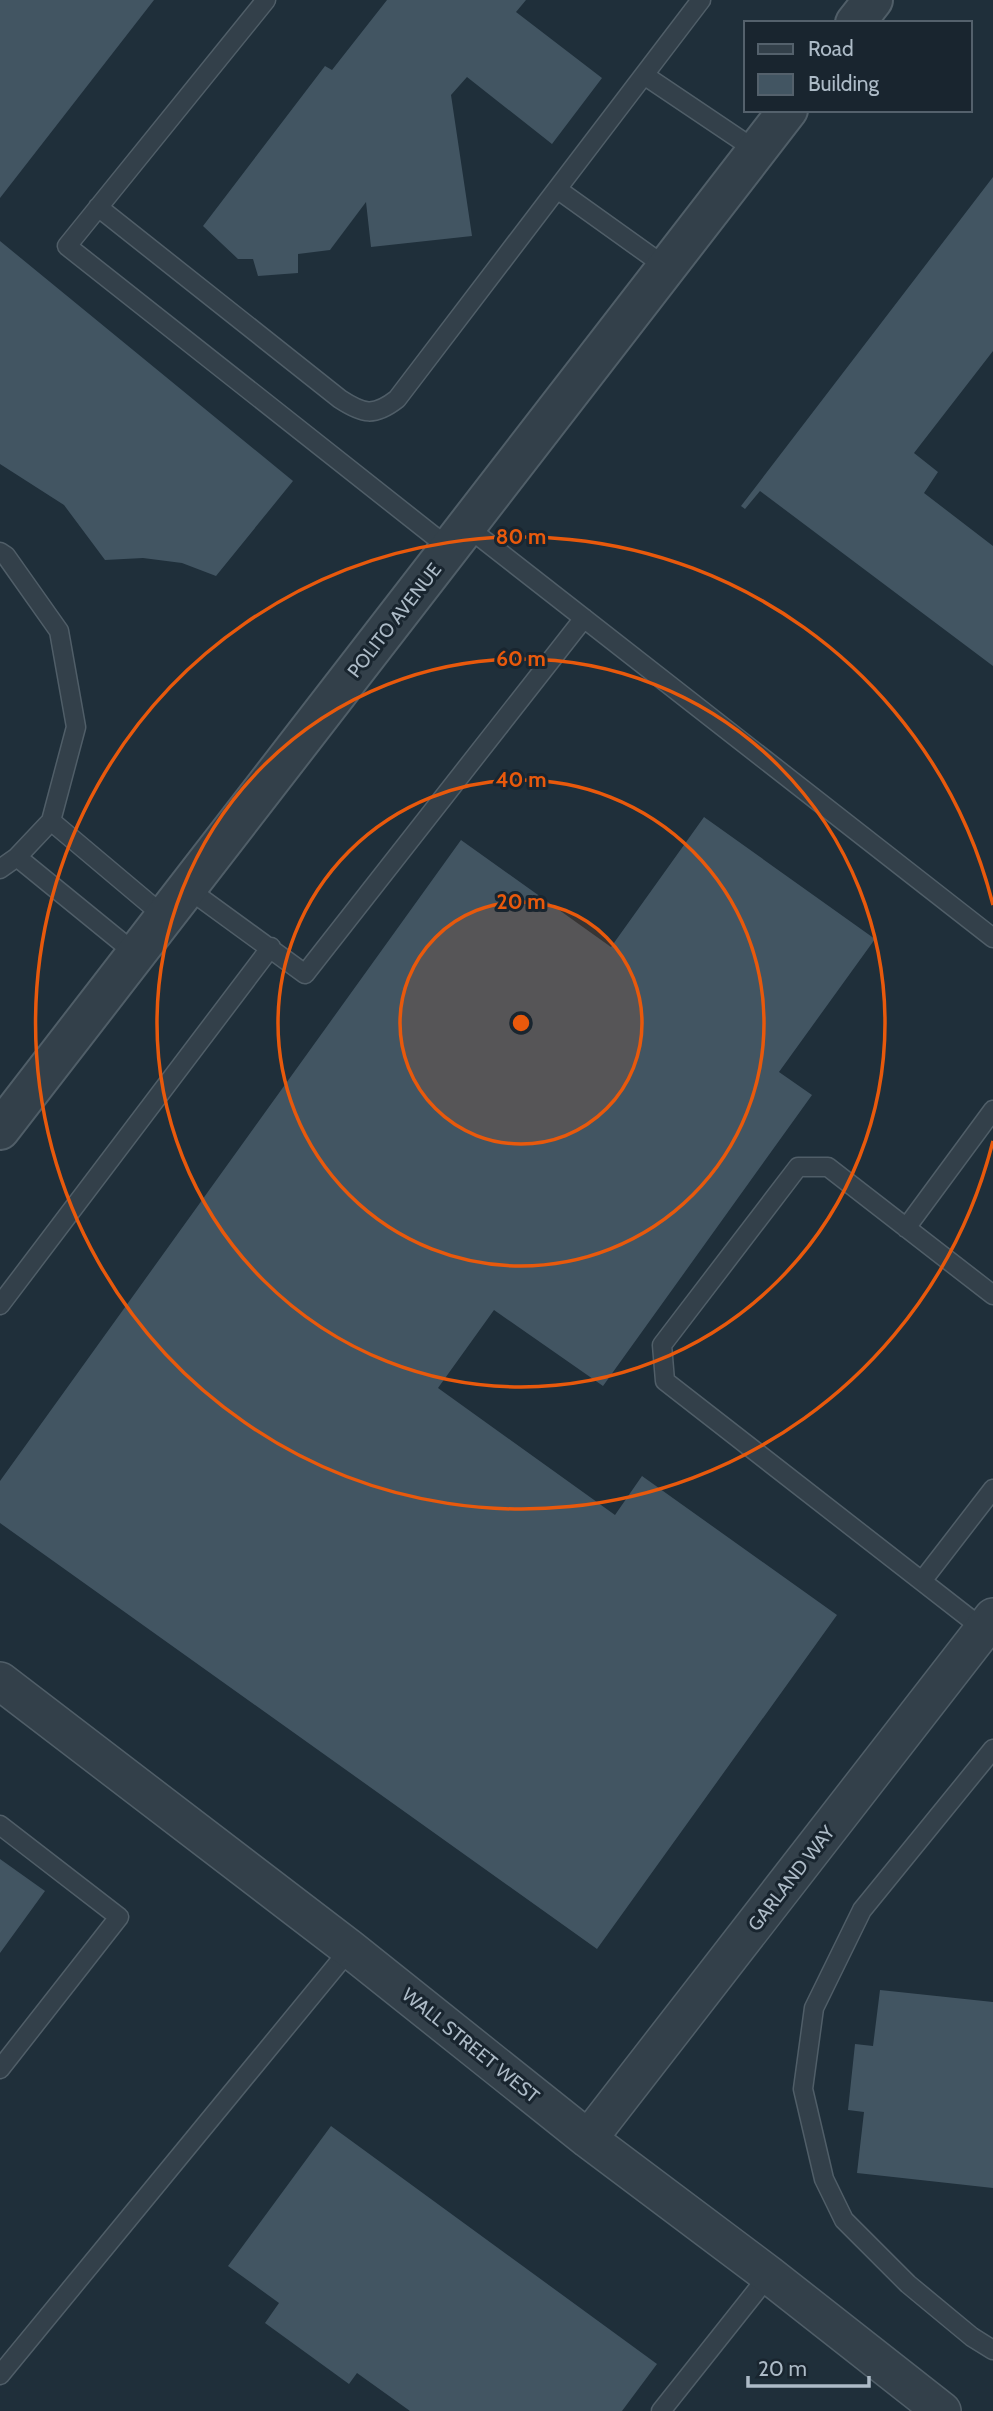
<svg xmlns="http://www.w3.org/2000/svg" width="993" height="2411" viewBox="0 0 993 2411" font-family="Cabin,sans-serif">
	<rect width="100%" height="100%" fill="#1f2f3a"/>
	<path fill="#425562" d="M0,0H154L0,198Z
		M387,0H526L516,12L602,78L552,144L467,77L451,95L472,236L371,247L366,202L330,250L298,254V273L258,276L253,259H238L203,226L325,66L332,70Z
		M993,177V351L914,453L938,472L924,493L993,546V666L760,491L745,509L741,506Z
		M0,241L293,481L216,576L182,563L143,558L105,560L64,505L0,464Z
		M704,817L875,939L779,1072L812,1095L603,1386L494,1310L438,1388L615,1515L642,1476L837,1615L597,1949L0,1523V1481L461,840L611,947Z
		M0,1859L45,1891L0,1953Z
		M880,1990L993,2002V2188L857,2173L864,2112L848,2110L855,2044L873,2046Z
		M331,2126L657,2364L622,2411H410L357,2373L349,2384L265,2323L279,2303L228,2266Z"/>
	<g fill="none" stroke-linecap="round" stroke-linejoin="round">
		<defs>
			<path id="service" d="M266,0L67,246L449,548
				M644,75L757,151
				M557,189L666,267
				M98,207L340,399C363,414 374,417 397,399L701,0
				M466,526L993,938
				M0,552L6,556L59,631L76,727L51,821L17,857L0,869
				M51,821L165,917
				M17,857L136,954
				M187,888L305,974L584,618
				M906,1228L993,1110
				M0,1305L271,947
				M922,1581L993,1489
				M987,1632L665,1381L662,1345L798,1167H828L993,1295
				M993,1749L862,1910L814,2008L803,2089L824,2179L844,2220L908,2284L972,2337L993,2350
				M0,1825L119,1917L0,2069
				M0,2375L350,1949
				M661,2411L769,2275"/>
			<path id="minor" d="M0,1681L350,1949L588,2139L769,2275L942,2411
				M588,2139L993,1617"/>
			<path id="tertiary" d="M855,23L873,0
				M0,1130L788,110"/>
		</defs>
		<use href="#service" stroke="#505e68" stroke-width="21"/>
		<use href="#minor" stroke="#505e68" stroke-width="40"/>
		<use href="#tertiary" stroke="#505e68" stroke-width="42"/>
		<use href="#service" stroke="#33404a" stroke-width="18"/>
		<use href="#minor" stroke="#33404a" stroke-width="37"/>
		<use href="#tertiary" stroke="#33404a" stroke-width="38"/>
	</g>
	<circle cx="521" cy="1023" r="121" fill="#e8590c" fill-opacity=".12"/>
	<g fill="none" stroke="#e8590c" stroke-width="3.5">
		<circle cx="521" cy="1023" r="121"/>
		<circle cx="521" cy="1023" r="243"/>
		<circle cx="521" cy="1023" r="364"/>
		<path d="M993 1141A486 486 0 1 1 993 905"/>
	</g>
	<g text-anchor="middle" stroke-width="6" stroke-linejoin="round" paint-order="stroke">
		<g font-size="19" fill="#adbbc7" stroke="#19252f">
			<text transform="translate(394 620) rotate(-52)" y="7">POLITO AVENUE</text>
			<text transform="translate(791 1878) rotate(-52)" y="7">GARLAND WAY</text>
			<text transform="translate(471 2045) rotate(39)" y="7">WALL STREET WEST</text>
		</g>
	</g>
	<circle cx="521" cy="1023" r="10" fill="#e8590c" stroke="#19252f" stroke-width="3.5"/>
	<g font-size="21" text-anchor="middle" font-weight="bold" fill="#e8590c" stroke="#19252f" stroke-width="6" stroke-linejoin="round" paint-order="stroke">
		<text x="521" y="544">80 m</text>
		<text x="521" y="666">60 m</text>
		<text x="521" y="787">40 m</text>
		<text x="521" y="909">20 m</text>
	</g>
	<rect x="744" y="21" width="228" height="91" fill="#19252f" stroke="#54616c" stroke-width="2"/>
	<rect x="758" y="44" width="35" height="10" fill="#33404a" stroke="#54616c" stroke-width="2"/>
	<text x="808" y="56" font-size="21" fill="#adbbc7">Road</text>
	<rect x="758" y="74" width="35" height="21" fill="#425562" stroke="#54616c" stroke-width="2"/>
	<text x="808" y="91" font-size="21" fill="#adbbc7">Building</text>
	<path d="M748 2376v10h121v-10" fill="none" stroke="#adbbc7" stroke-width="3.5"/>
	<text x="758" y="2376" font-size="21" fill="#adbbc7" stroke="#19252f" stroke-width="5" paint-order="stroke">20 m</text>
</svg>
